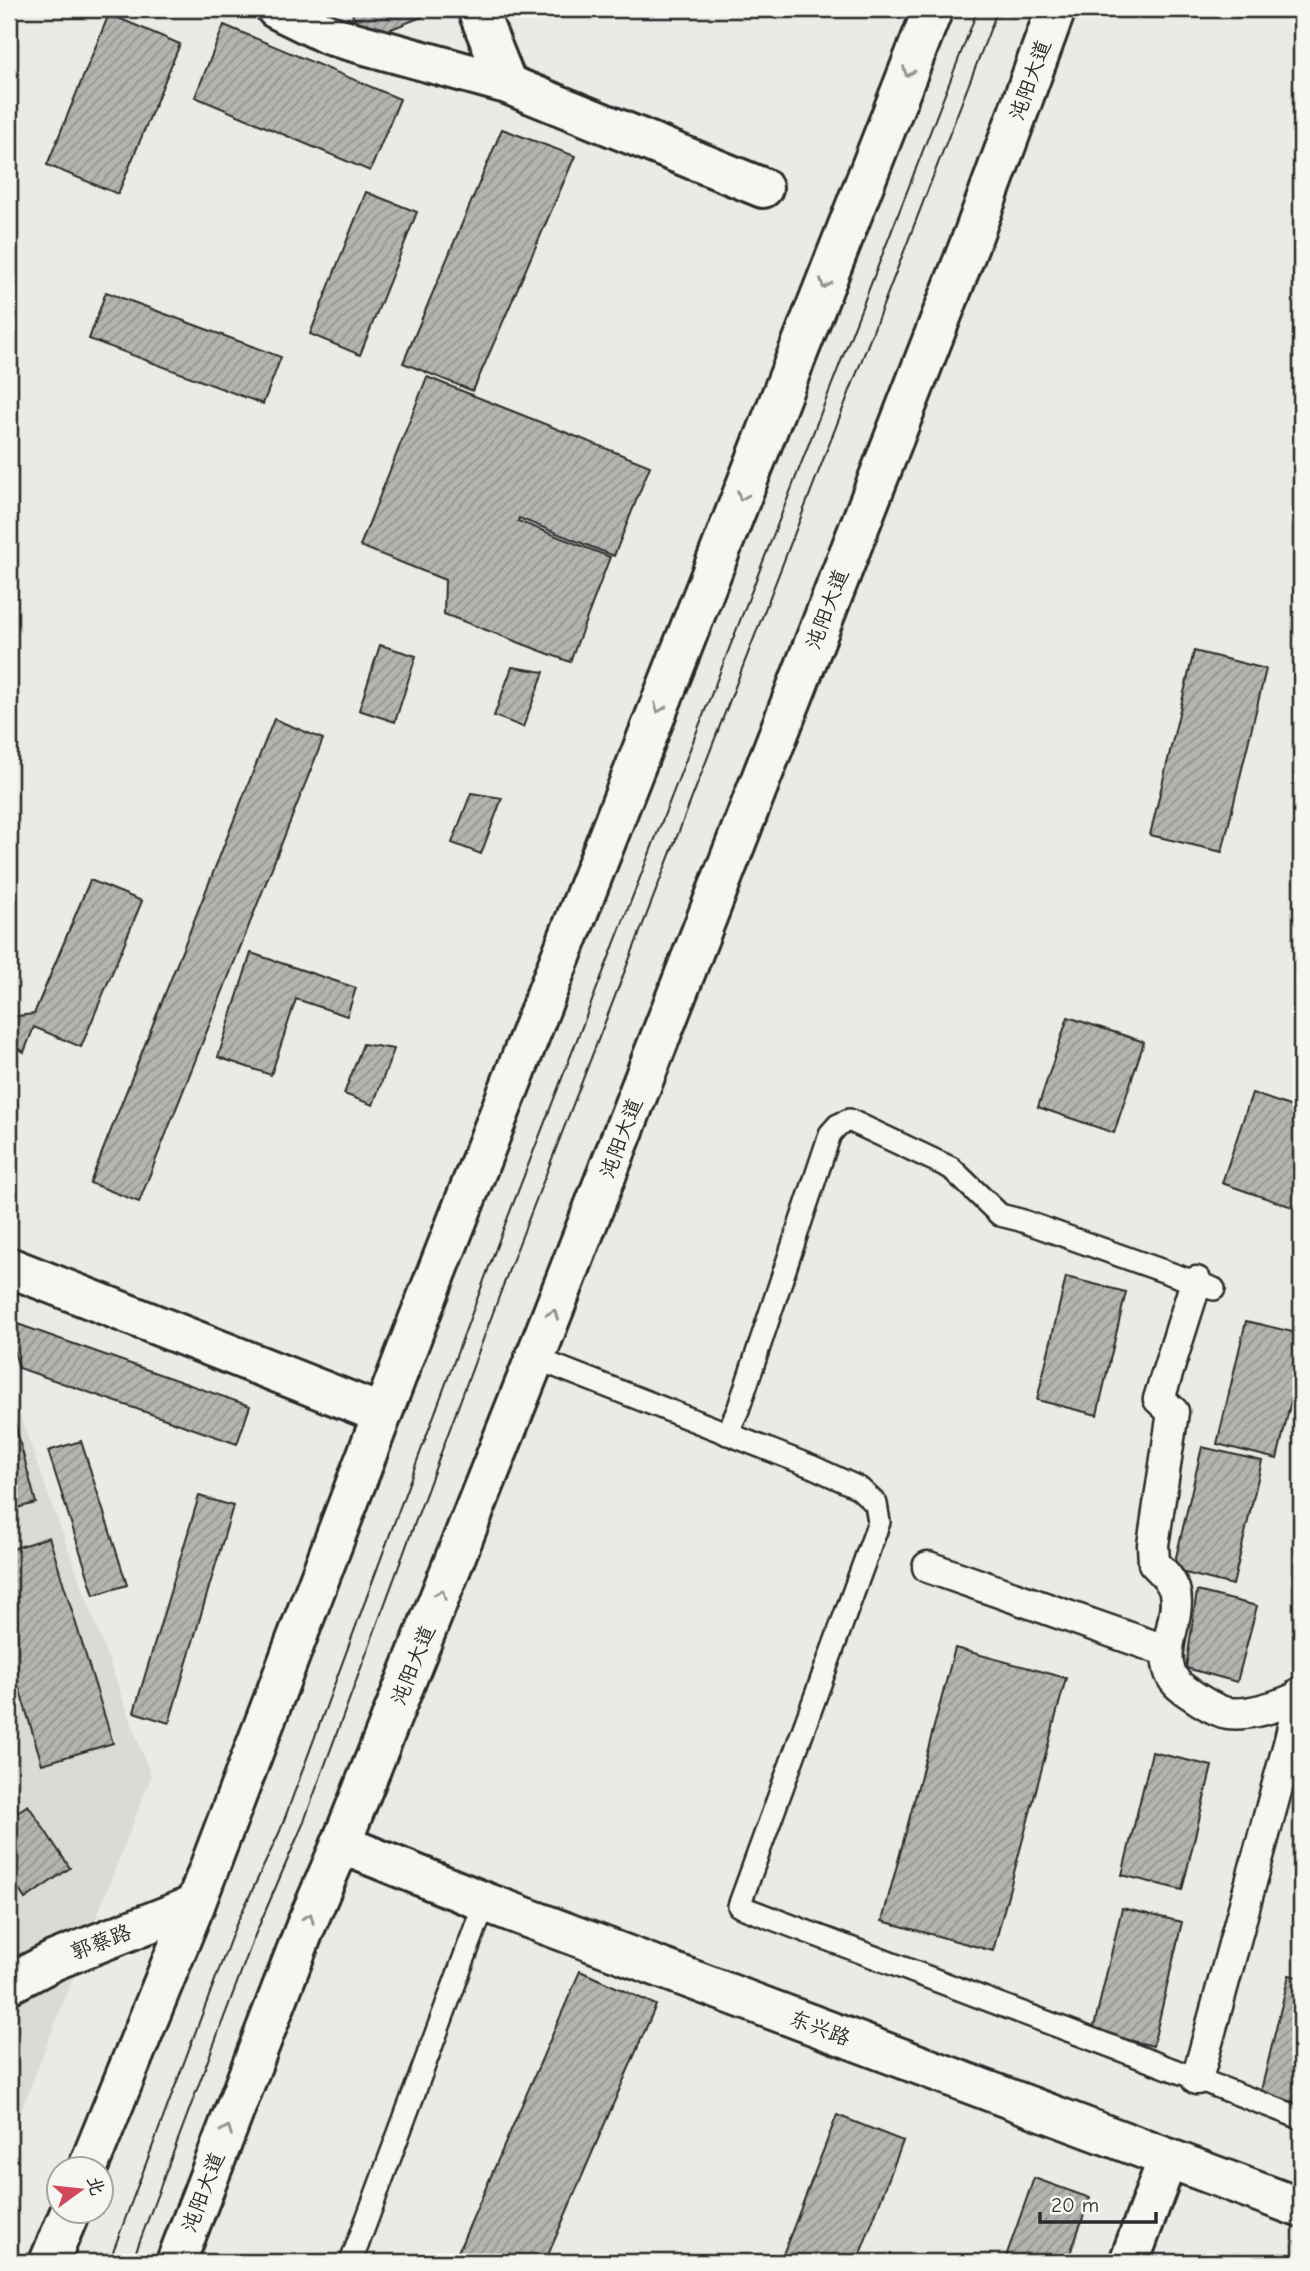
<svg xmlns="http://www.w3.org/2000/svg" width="1310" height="2271" viewBox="0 0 1310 2271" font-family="'Comic Neue','LXGW WenKai TC',sans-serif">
	<defs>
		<pattern id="building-hatch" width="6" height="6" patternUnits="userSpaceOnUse" patternTransform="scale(1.75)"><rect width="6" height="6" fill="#b4b4b1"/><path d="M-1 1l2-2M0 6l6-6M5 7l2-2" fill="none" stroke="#939390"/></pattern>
	</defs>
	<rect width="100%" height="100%" fill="#eaeae6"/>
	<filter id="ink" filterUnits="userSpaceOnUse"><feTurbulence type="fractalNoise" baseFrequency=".0143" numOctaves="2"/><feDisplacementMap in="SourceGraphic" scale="14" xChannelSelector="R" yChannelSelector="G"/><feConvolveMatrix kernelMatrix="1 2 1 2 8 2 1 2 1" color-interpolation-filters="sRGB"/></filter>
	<g filter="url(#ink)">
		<path fill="#dadad6" d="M9,1386L151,1777L9,2142Z"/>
		<path fill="url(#building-hatch)" stroke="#2b2b2b" stroke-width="2" d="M350,9H419L422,17L363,40Z
			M109,14L180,44L118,194L47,165Z
			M224,25L400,99L370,171L195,97Z
			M502,129L575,156L473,391L403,363Z
			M366,192L417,212L360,355L310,334Z
			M106,292L281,357L263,404L89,339Z
			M427,377L650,466L614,556L519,518L518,521L610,557L570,662L444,614L445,580L360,546Z
			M380,645L416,656L395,722L359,710Z
			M1194,651L1266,669L1222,852L1150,835Z
			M512,667L544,672L523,727L494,716Z
			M274,719L323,739L139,1202L90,1183Z
			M471,793L502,798L481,854L452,843Z
			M90,880L142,901L81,1047L34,1027L24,1052L11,1045L9,1050V1017L34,1014Z
			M251,953L356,988L347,1016L296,999L271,1075L218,1057Z
			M1068,1017L1144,1042L1114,1133L1038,1107Z
			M363,1044L394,1049L373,1105L344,1094Z
			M1252,1093L1301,1110V1199L1298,1209L1222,1183Z
			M1066,1277L1126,1292L1097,1415L1037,1400Z
			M9,1321L250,1406L237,1444L19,1368L9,1335Z
			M1246,1321L1301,1334V1359L1277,1459L1217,1444Z
			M9,1401L36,1503L9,1510Z
			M81,1441L127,1585L94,1595L48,1451Z
			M1202,1447L1262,1461L1233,1585L1173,1570Z
			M199,1496L233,1506L169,1723L134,1712Z
			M49,1537L113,1743L42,1764L9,1654V1550Z
			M1197,1591L1257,1606L1237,1682L1186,1668Z
			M955,1648L1066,1678L993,1951L882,1921Z
			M1152,1752L1212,1766L1182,1890L1122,1875Z
			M28,1805L70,1868L25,1899L9,1874V1818Z
			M1122,1908L1182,1922L1153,2046L1093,2031Z
			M580,1971L656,2005L545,2262H483L458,2252Z
			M1289,1975L1301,1978V2109L1259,2099Z
			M837,2115L903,2141L857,2262H780Z
			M1034,2178L1090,2198L1067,2262H1004Z"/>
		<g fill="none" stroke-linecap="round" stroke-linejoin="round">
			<defs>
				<path id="service" d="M535,1358L813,1467L859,1488L876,1504L879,1522L739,1906L1301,2118
					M727,1434L738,1410L830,1134L838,1125L849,1120L951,1168L1000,1215L1020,1220L1214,1289
					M351,2262L485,1902"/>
				<path id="pedestrian" d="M1196,1282L1159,1399L1173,1412L1153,1545L1154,1563C1162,1571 1170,1578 1174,1589C1182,1612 1162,1644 1169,1669C1172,1681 1180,1687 1189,1693C1199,1700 1211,1708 1223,1712C1244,1718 1282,1705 1301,1696
					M928,1567L1167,1651
					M1197,2079L1290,1740L1301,1692"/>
				<path id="minor" d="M276,9L329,35L507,84L763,188
					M477,9L507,84
					M9,1267L382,1414
					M341,1844L485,1902L1301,2208
					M9,1984L55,1960L195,1905
					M1129,2262L1168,2158"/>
				<path id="secondary" d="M87,2170L195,1905L417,1323L933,9
					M49,2262L70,2212
					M176,2262L305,1928L341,1844L535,1358L974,233L1056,9"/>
			</defs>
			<use href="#service" stroke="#2b2b2b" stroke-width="26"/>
			<use href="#pedestrian" stroke="#2b2b2b" stroke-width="35"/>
			<use href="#minor" stroke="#2b2b2b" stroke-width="44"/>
			<use href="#secondary" stroke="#2b2b2b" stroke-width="44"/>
			<use href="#service" stroke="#f6f6f2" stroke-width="21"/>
			<use href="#pedestrian" stroke="#f6f6f2" stroke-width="30"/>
			<use href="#minor" stroke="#f6f6f2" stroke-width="38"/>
			<use href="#secondary" stroke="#f6f6f2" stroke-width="38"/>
			<path stroke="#2b2b2b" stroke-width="2" d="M109,2262L235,1927L280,1831L499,1240L978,9
				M132,2262L255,1935L303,1824L510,1267L998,9"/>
		</g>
		<defs><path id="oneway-chevron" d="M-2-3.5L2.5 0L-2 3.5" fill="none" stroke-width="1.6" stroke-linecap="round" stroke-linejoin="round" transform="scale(1.75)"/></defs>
		<g stroke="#90908e">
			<use href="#oneway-chevron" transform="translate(908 72) rotate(111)"/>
			<use href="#oneway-chevron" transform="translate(825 284) rotate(111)"/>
			<use href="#oneway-chevron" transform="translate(742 496) rotate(111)"/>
			<use href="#oneway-chevron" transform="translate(659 708) rotate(111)"/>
			<use href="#oneway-chevron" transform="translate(553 1314) rotate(-69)"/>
			<use href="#oneway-chevron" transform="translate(441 1594) rotate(-68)"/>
			<use href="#oneway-chevron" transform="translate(309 1918) rotate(-67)"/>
			<use href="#oneway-chevron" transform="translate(227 2130) rotate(-69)"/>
		</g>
	</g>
	<g text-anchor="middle" stroke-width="7" stroke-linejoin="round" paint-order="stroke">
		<g font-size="21" fill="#2b2b2b" stroke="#f6f6f2">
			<text transform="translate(1030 80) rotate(-70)" y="7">沌阳大道</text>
			<text transform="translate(827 609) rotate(-69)" y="7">沌阳大道</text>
			<text transform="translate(621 1138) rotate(-69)" y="7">沌阳大道</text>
			<text transform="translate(413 1665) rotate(-68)" y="7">沌阳大道</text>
			<text transform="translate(101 1942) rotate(-21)" y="7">郭蔡路</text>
			<text transform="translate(820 2028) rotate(21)" y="7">东兴路</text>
			<text transform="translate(203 2192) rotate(-69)" y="7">沌阳大道</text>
		</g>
	</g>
	<rect width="1310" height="2271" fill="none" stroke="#f6f6f2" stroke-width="35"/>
	<rect x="18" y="18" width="1275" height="2236" fill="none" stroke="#2b2b2b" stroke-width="2.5" filter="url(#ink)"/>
	<g transform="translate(80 2190) rotate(75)"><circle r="33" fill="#f6f6f2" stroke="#a5a5a2" stroke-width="2"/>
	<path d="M0-5L12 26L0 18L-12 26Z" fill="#d1495b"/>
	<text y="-10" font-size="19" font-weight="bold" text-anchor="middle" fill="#2b2b2b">北</text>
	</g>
	<path d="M1040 2212v10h116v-10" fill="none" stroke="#2b2b2b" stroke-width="3.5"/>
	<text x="1051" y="2212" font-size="21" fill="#2b2b2b" stroke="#f6f6f2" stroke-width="5" paint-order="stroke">20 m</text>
</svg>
